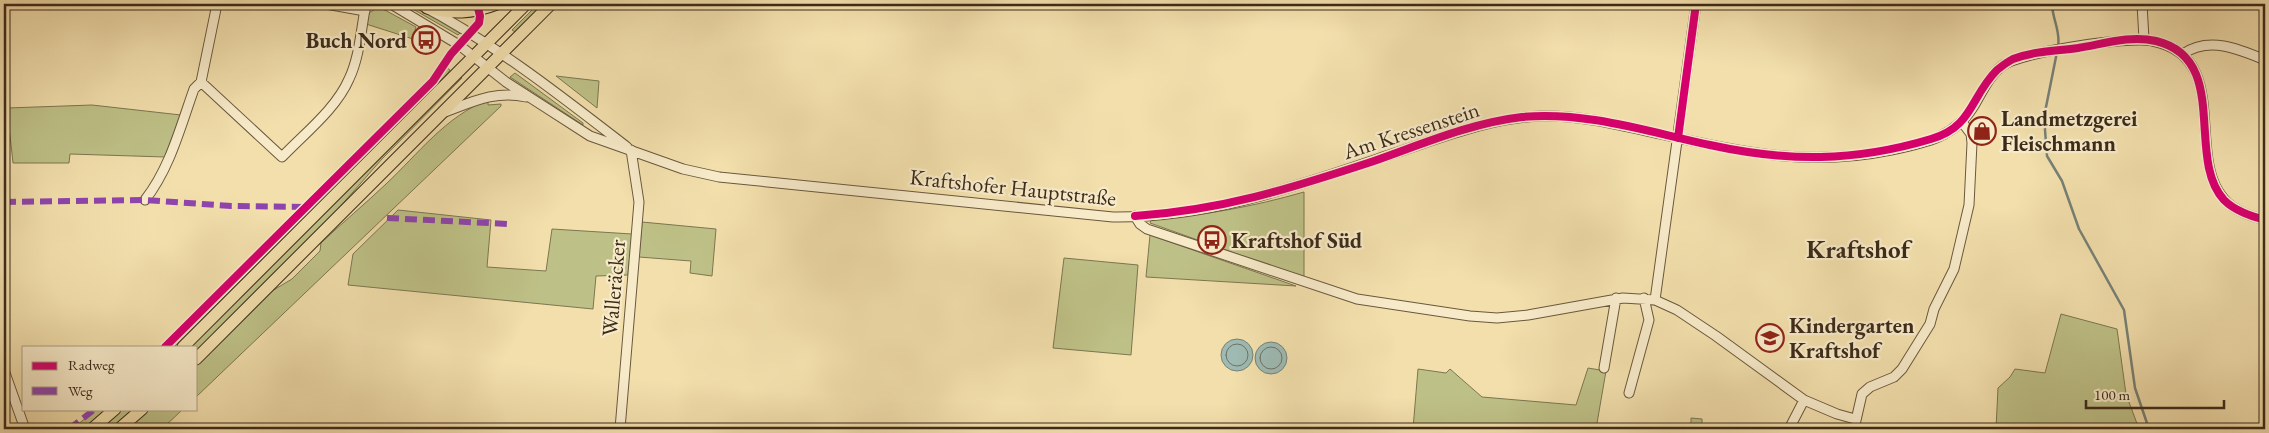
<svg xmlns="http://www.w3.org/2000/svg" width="2269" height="433" viewBox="0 0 2269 433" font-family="'EB Garamond',serif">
	<rect width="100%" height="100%" fill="#f2dfac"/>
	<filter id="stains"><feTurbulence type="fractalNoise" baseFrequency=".004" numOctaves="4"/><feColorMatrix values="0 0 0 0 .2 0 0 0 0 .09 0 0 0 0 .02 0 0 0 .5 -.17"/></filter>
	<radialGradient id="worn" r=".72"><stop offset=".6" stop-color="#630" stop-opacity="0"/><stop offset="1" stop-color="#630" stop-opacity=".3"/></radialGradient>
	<path fill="#bec187" stroke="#7d7650" d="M404,4L416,7L462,31L458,35Z
		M538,4H543L515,32L512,30Z
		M375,9H383L416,27L413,39L366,24L369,13Z
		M446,67L450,70L448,73L174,347H167L421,96Z
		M515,73L583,123V125L510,77Z
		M556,76L599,81L597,108Z
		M460,77L462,78L382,159L324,225L196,352V347H188Z
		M488,100V105L501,104V106L196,397V366L272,291L292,279L320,251L321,243C342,223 365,204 386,184C418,154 446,116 488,100Z
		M92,105L181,115L165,157L70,154L69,163H13L7,108Z
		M1304,192V278L1150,223L1151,220C1205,215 1252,207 1304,192Z
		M398,210L491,220L487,267L546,271L552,229L632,234L628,275L596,276L593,309L348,285L353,254Z
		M642,222L716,229L712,276L690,273L691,261L639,257Z
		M1150,235L1296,286L1146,277Z
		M1064,258L1138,265L1131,355L1053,348Z
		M2061,314L2117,329L2126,394L2139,429H1996L1998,388L2010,377L2015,369L2045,373Z
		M1588,368L1606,371L1596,429H1413L1418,369L1446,373L1450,369L1482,397L1576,405Z
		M97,409H106L83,429H72Z
		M122,409H134L112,429H99Z
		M150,409H183L162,429H127Z
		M1691,418L1702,419V429H1691Z"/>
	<path fill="#9ebab3" stroke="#778176" d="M1221 355a16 16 0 1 1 32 0a16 16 0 1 1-32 0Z
		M1255 358a16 16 0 1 1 32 0a16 16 0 1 1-32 0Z"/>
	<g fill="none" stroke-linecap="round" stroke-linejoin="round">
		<path stroke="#6d7266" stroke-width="1" d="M1226 355a11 11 0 1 1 22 0a11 11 0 1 1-22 0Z
			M1260 358a11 11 0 1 1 22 0a11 11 0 1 1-22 0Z"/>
		<path stroke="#778176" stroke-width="2.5" d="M2052,4C2052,18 2061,32 2058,46
			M2057,52L2044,117L2047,156L2062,181L2079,229L2124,310L2135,388L2149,429"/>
		<defs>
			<path id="minor" d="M326,4L365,11
				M391,4L459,45L506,82L590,136L683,169L719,177L1113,217C1210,218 1301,185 1392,154C1441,138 1489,118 1541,116C1581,115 1620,125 1660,134C1739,152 1809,167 1891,150C1926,143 1956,137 1975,104C1983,90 1990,75 2002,66C2020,52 2129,36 2152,41C2233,56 2185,156 2224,199C2234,211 2251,216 2265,220
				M419,4C494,43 561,96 627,147
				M2142,4L2144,39
				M2183,54C2209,36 2239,49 2265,60
				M201,82L282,157C305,133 336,109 349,79C360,56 361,28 366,4
				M445,112C472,102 496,90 526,97
				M145,200C170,168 180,128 194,89L201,82L217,4
				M1135,216L1140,224L1147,229L1357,299L1470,316L1497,318L1528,315L1623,298L1655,300L1677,310L1716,336L1804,400L1837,414L1855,419
				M1655,300L1696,4
				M1604,368L1616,298
				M4,370L25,429
				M1629,393L1649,320L1644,298
				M620,429L639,202L631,150
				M1789,429L1804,400
				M1854,429L1862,394L1870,387L1894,377L1902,369L1930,324L1934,309L1954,269L1969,205L1972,143L1971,134L1962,122"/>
			<path id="major" d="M427,8C452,14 472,14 497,4
				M183,347L526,4
				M196,359L551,4
				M92,429L115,409
				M119,429L142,409"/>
		</defs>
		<use href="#minor" stroke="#6a583e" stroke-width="11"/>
		<use href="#major" stroke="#3c2b1a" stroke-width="13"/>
		<use href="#minor" stroke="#f7eac9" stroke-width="9"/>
		<use href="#major" stroke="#f2dfac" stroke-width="11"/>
		<path stroke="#8e44ad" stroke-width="6" stroke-dasharray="12 6" stroke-linecap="butt" d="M4,202L145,200L231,206L306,207
			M387,218L508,224
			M69,429L95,409"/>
		<defs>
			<path id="cycleway" d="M1678,138L1696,4
				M1135,216C1222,210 1289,189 1371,162C1420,145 1470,123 1522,117C1586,111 1649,132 1710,145C1788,162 1854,162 1931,139C1973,127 1970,97 1997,70C2002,66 2007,62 2013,59C2034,51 2056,51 2078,48C2103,44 2130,35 2156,41C2231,59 2185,158 2224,200C2235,211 2251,216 2265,220
				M165,347L433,81L451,54L479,23L480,16L477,4"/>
		</defs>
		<use href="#cycleway" stroke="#f7eac9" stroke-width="11"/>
		<use href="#cycleway" stroke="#d6006c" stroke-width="8"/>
	</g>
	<defs>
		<symbol id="bus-ring" viewBox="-11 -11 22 22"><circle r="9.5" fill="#f7eac9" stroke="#8f2418" stroke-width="1.5"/><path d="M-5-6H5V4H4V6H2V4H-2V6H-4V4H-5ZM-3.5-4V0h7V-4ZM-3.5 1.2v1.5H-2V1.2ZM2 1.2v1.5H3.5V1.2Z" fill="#8f2418"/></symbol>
		<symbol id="shop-ring" viewBox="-11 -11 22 22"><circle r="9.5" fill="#f7eac9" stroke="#8f2418" stroke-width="1.5"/><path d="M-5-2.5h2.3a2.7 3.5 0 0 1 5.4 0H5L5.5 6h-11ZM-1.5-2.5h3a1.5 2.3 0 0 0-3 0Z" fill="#8f2418"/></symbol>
		<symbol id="school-ring" viewBox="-11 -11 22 22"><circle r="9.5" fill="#f7eac9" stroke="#8f2418" stroke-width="1.5"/><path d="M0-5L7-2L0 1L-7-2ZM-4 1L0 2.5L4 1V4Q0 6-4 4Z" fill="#8f2418"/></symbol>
	</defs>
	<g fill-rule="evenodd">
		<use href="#bus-ring" x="410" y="24" width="32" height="32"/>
		<use href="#shop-ring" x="1966" y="115" width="32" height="32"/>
		<use href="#bus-ring" x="1196" y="224" width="32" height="32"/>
		<use href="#school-ring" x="1754" y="322" width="32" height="32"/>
	</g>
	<g text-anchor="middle" stroke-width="4.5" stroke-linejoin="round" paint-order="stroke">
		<g font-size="22" font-weight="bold" fill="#3c2b1a" stroke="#f7eac9" text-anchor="start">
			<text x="407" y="48" text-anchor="end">Buch Nord</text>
			<text x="2001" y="126">Landmetzgerei<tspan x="2001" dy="25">Fleischmann</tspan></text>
			<text x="1231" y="248">Kraftshof Süd</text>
			<text x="1789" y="333">Kindergarten<tspan x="1789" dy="25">Kraftshof</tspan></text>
		</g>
		<g font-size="22" fill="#3c2b1a" stroke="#f7eac9">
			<text transform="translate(1411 130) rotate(-18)" y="8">Am Kressenstein</text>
			<text transform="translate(1013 187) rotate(6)" y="8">Kraftshofer Hauptstraße</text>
			<text transform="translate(613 288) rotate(-85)" y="8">Walleräcker</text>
		</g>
		<g font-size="25" font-weight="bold" fill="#3c2b1a" stroke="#f7eac9">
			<text x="1858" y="258">Kraftshof</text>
		</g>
	</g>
	<rect width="2269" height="433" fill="none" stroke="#f2dfac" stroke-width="20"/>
	<rect x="5" y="5" width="2259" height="423" fill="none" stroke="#3c2b1a" stroke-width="2.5"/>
	<rect x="10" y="10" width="2249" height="413" fill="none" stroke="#3c2b1a"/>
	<rect x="22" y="346" width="175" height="65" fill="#f7eac9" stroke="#ac9e83"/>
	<rect x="32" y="362" width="25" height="8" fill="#d6006c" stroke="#ac9e83"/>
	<text x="68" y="370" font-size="15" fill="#3c2b1a">Radweg</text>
	<rect x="32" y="387" width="25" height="8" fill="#8e44ad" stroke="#ac9e83"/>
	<text x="68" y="396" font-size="15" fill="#3c2b1a">Weg</text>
	<path d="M2086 400v8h138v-8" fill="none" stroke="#3c2b1a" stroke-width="2.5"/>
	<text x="2094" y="400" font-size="15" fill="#3c2b1a" stroke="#f7eac9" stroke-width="4" paint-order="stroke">100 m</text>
	<rect width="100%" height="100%" filter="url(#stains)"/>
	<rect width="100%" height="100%" fill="url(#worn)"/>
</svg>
